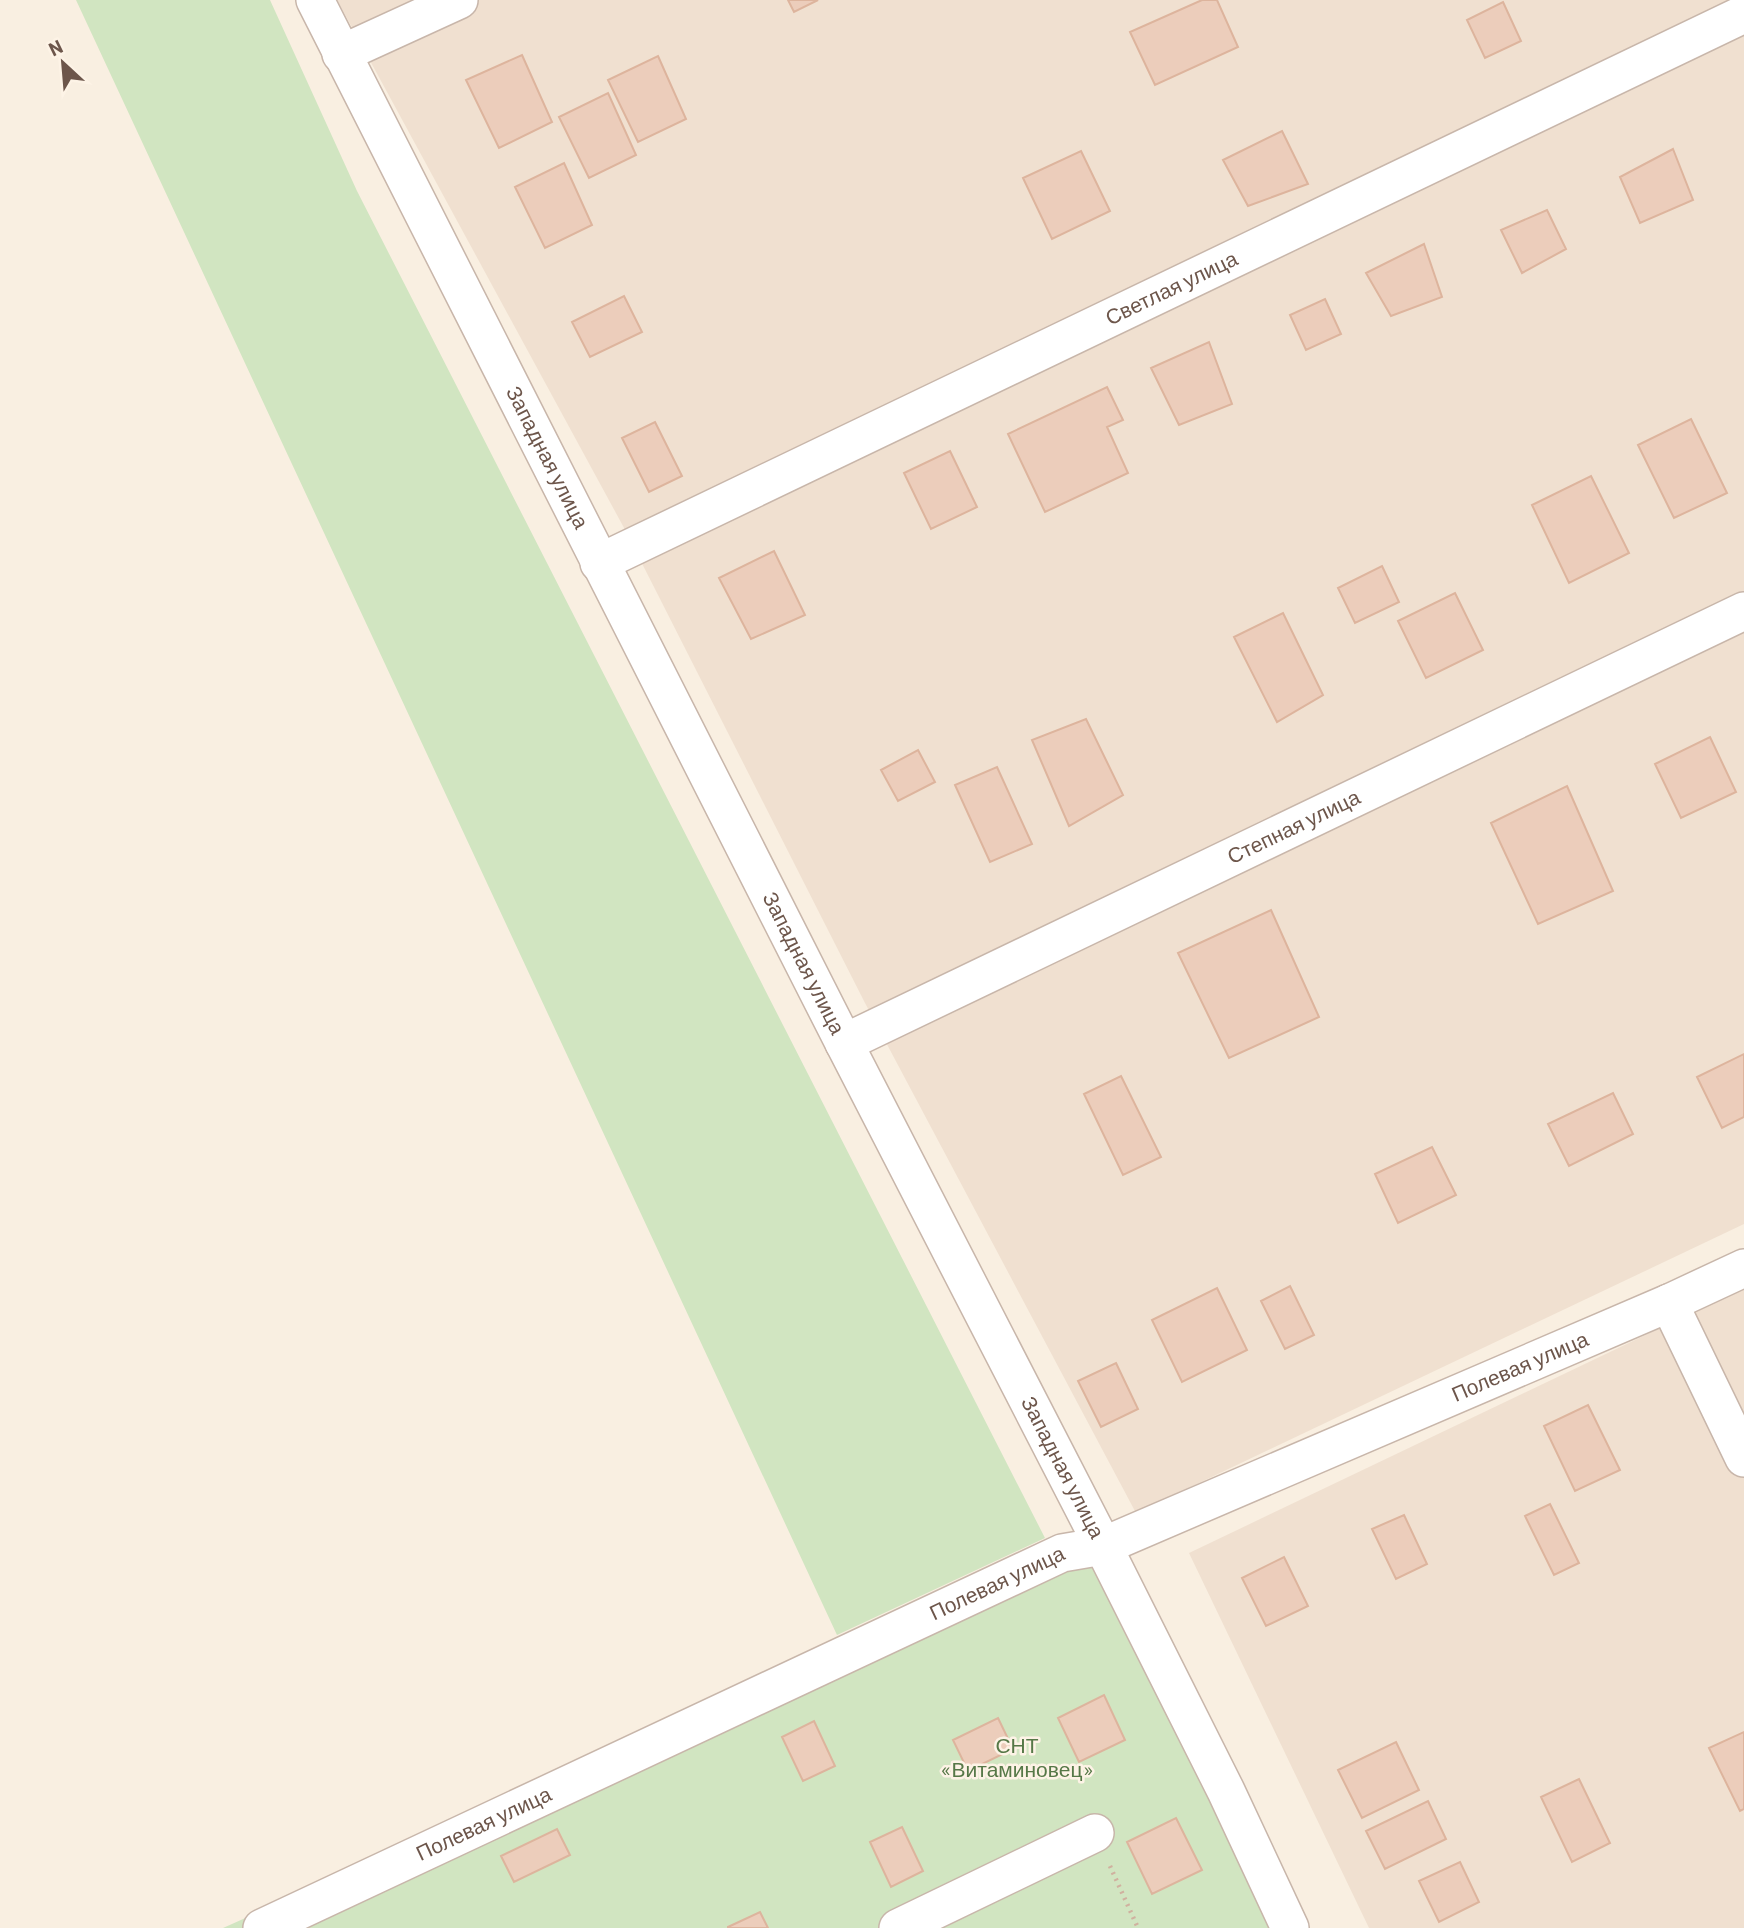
<svg xmlns="http://www.w3.org/2000/svg" width="1744" height="1928" viewBox="0 0 1744 1928" font-family="Barlow,sans-serif">
	<rect width="100%" height="100%" fill="#f9efe1"/>
	<path fill="#f0e0d0" d="M337,0H1744V1224L1136,1513L865,1003L623,526Z
		M1744,1288V1928H1369L1189,1553Z"/>
	<path fill="#d1e5c1" d="M76,0H270L357,191L1045,1538L837,1635Z
		M1087,1541L1283,1928H223Z"/>
	<path fill="#eccdbb" stroke="#ddb49d" stroke-width="2" d="M788,0H818L794,12Z
		M1202,0H1217L1238,47L1155,85L1130,32Z
		M1503,2L1521,41L1485,58L1467,20Z
		M522,55L552,122L499,148L466,80Z
		M658,56L686,119L638,142L608,80Z
		M608,93L636,155L589,178L559,117Z
		M1282,131L1308,184L1248,206L1223,160Z
		M1673,149L1693,200L1640,223L1620,177Z
		M1081,151L1110,211L1052,239L1023,178Z
		M564,163L592,225L545,248L515,187Z
		M1547,210L1566,249L1522,273L1501,230Z
		M1424,244L1442,297L1391,316L1366,273Z
		M624,296L642,332L590,357L572,322Z
		M1325,299L1341,334L1306,350L1290,315Z
		M1209,342L1232,404L1179,425L1151,368Z
		M1107,387L1123,420L1107,427L1128,473L1045,512L1008,434Z
		M1691,419L1727,493L1674,518L1638,445Z
		M655,422L682,476L649,492L622,438Z
		M950,451L977,507L931,529L904,473Z
		M1591,476L1629,553L1569,583L1532,505Z
		M774,551L805,615L751,639L719,578Z
		M1382,566L1399,602L1355,623L1338,588Z
		M1455,593L1483,650L1426,678L1398,621Z
		M1283,613L1323,695L1277,722L1234,637Z
		M1086,719L1123,795L1069,826L1032,740Z
		M1710,737L1736,792L1681,818L1655,764Z
		M918,750L935,782L898,801L881,770Z
		M997,767L1032,844L990,862L955,785Z
		M1567,786L1613,891L1538,924L1491,823Z
		M1271,910L1319,1017L1229,1058L1178,953Z
		M1744,1054V1117L1722,1128L1697,1077Z
		M1121,1076L1161,1157L1123,1175L1084,1094Z
		M1613,1093L1633,1134L1569,1166L1548,1124Z
		M1432,1147L1456,1195L1398,1223L1375,1174Z
		M1290,1286L1314,1335L1285,1349L1261,1301Z
		M1217,1288L1247,1350L1182,1382L1152,1320Z
		M1116,1363L1138,1409L1101,1427L1078,1381Z
		M1588,1405L1620,1470L1575,1491L1544,1426Z
		M1550,1504L1579,1563L1554,1575L1525,1516Z
		M1404,1515L1427,1564L1396,1579L1372,1529Z
		M1284,1557L1308,1606L1266,1626L1242,1578Z
		M1104,1695L1125,1740L1079,1762L1058,1718Z
		M998,1718L1013,1749L968,1771L953,1740Z
		M814,1721L835,1766L803,1781L782,1737Z
		M1744,1732V1809L1740,1811L1709,1748Z
		M1396,1742L1419,1790L1362,1818L1338,1770Z
		M1579,1779L1610,1843L1572,1862L1541,1797Z
		M1428,1801L1446,1839L1385,1869L1366,1831Z
		M1176,1818L1202,1870L1152,1894L1127,1842Z
		M902,1827L923,1871L891,1887L870,1842Z
		M557,1829L570,1855L514,1882L501,1856Z
		M1460,1862L1479,1902L1439,1922L1419,1881Z
		M760,1912L768,1928H728V1927Z"/>
	<g fill="none" stroke-linecap="round" stroke-linejoin="round">
		<defs>
			<g id="minor">
				<path id="s1" d="M315,0L844,1043L1103,1546L1226,1791L1290,1928"/>
				<path d="M341,54L459,0"/>
				<path id="s2" d="M599,563L1744,14"/>
				<path id="s3" d="M844,1043L1744,611"/>
				<path d="M1669,1303L1744,1458"/>
				<path id="s4" d="M262,1928L1062,1553L1103,1546L1669,1303L1744,1268"/>
				<path d="M898,1928L1095,1833"/>
			</g>
		</defs>
		<use href="#minor" stroke="#c8b6aa" stroke-width="40"/>
		<path stroke="#d0b19f" stroke-width="4.5" stroke-dasharray="2 5" stroke-linecap="butt" d="M1110,1866L1138,1928"/>
		<use href="#minor" stroke="#fff" stroke-width="37"/>
	</g>
	<g text-anchor="middle" stroke-width="5" stroke-linejoin="round" paint-order="stroke">
		<g font-size="21" fill="#6d564b" stroke="#fdf3e6">
			<text dy="7" stroke="none"><textPath href="#s2" startOffset="635">Светлая улица</textPath></text>
			<text dy="7" stroke="none"><textPath href="#s1" startOffset="513">Западная улица</textPath></text>
			<text dy="7" stroke="none"><textPath href="#s3" startOffset="499">Степная улица</textPath></text>
			<text dy="7" stroke="none"><textPath href="#s1" startOffset="1080">Западная улица</textPath></text>
			<text dy="7" stroke="none"><textPath href="#s4" startOffset="1379">Полевая улица</textPath></text>
			<text dy="7" stroke="none"><textPath href="#s1" startOffset="1647">Западная улица</textPath></text>
			<text dy="7" stroke="none"><textPath href="#s4" startOffset="812">Полевая улица</textPath></text>
			<text dy="7" stroke="none"><textPath href="#s4" startOffset="245">Полевая улица</textPath></text>
		</g>
		<g font-size="21" fill="#567847" stroke="#fdf3e6">
			<text x="1017" y="1753">СНТ<tspan x="1017" dy="24">«Витаминовец»</tspan></text>
		</g>
	</g>
	<g transform="translate(63 63) rotate(334)" stroke="#fdf3e6" stroke-width="5" paint-order="stroke">
	<path d="M0-5L12 26L0 18L-12 26Z" fill="#6d564b"/>
	<text y="-10" font-size="19" font-weight="bold" text-anchor="middle" fill="#6d564b">N</text>
	</g>
</svg>
